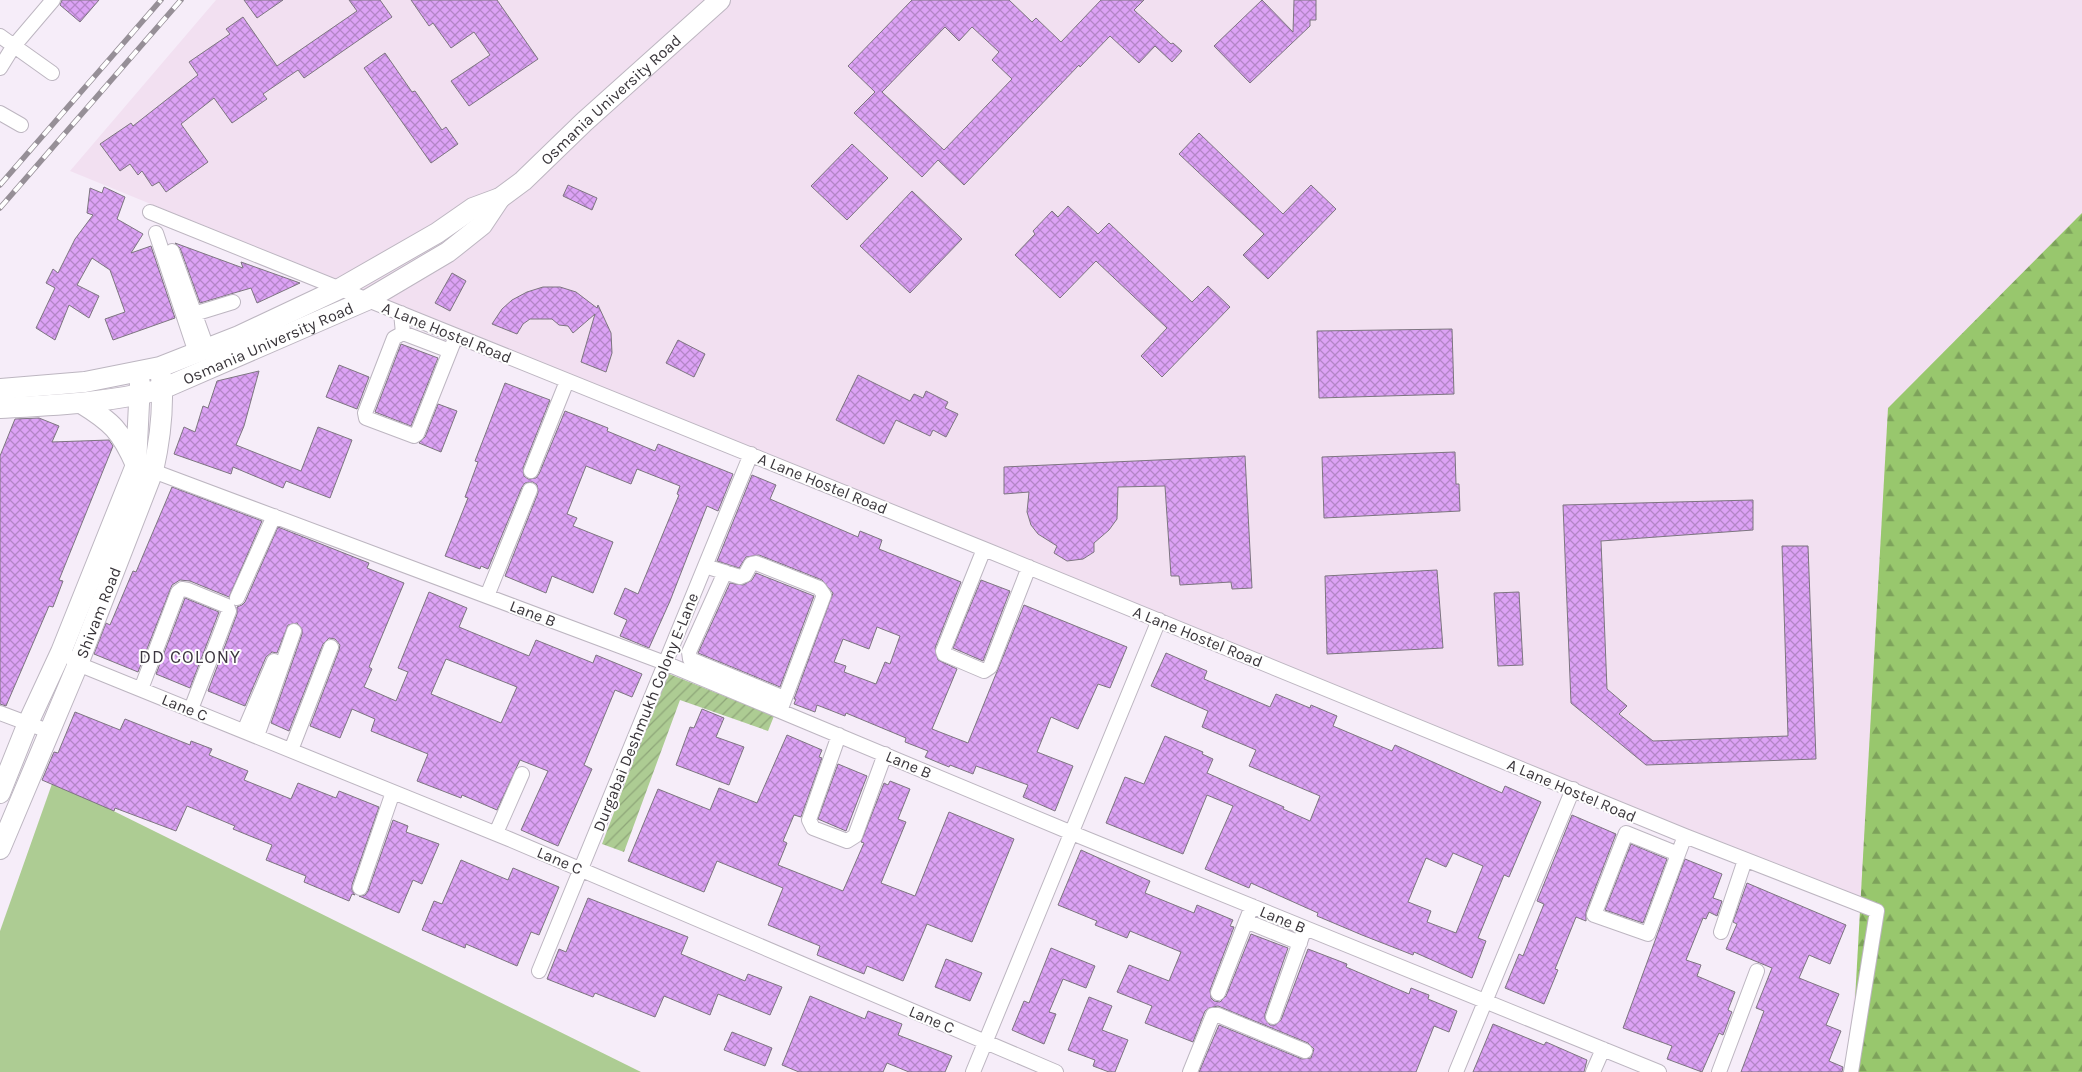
<svg xmlns="http://www.w3.org/2000/svg" width="2082" height="1072" viewBox="0 0 2082 1072" font-family="Karla,sans-serif">
	<defs>
		<pattern id="forest-firs" width="22" height="20" patternUnits="userSpaceOnUse" patternTransform="scale(1.25)"><rect width="22" height="20" fill="#98c76d"/><path d="M5 1l3.5 6h-7zM16 11l3.5 6h-7z" fill="#7da25b"/></pattern>
		<pattern id="garden-furrows" width="10" height="10" patternUnits="userSpaceOnUse" patternTransform="scale(1.25)"><rect width="10" height="10" fill="#adcc93"/><path d="M-1 1l2-2M0 10L10 0M9 11l2-2" fill="none" stroke="#8ea679"/></pattern>
		<pattern id="building-cross-hatch" width="8" height="8" patternUnits="userSpaceOnUse" patternTransform="scale(1.25)"><rect width="8" height="8" fill="#dca2f5"/><path d="M0 0l8 8M0 8l8-8" fill="none" stroke="#b385c7"/></pattern>
	</defs>
	<rect width="100%" height="100%" fill="#f6edf9"/>
	<path fill="#f2e0f1" d="M216,0H2082V1072H1844L1866,906L70,171Z"/>
	<path fill="url(#forest-firs)" d="M2082,213V1072H1851L1888,408Z"/>
	<path fill="url(#garden-furrows)" d="M667,673L774,716L768,731L680,700L624,852L602,844Z"/>
	<path fill="#adcc93" d="M53,781L641,1072H0V931Z"/>
	<path fill="url(#building-cross-hatch)" stroke="#7d7580" fill-rule="evenodd" d="M62,0H99L80,22L60,5Z
		M244,0H283L257,18Z
		M349,0H380L392,17L304,78L298,70L263,94L267,99L232,123L214,98L181,124L208,162L166,192L159,182L152,186L142,171L138,175L130,164L120,171L100,144L131,123L133,126L198,75L189,62L230,34L226,29L243,17L277,66L357,11Z
		M411,0H497L538,59L469,106L451,81L490,55L474,32L451,48L433,23L429,26Z
		M912,0H1009L1032,22L1036,18L1061,42L1101,0H1144L1134,10L1171,44L1173,43L1182,51L1172,62L1155,46L1139,63L1110,36L1080,67L1079,65L964,185L938,160L922,177L854,113L875,92L848,66ZM945,27L959,41L972,27L999,52L992,60L1012,79L944,150L882,92Z
		M1262,0L1293,32L1294,0H1316V20H1310V26L1250,83L1214,46Z
		M385,53L412,92L415,91L442,130L446,127L458,144L431,163L364,68Z
		M1199,133L1283,214L1311,185L1336,209L1268,279L1243,255L1264,234L1179,154Z
		M852,144L888,178L847,220L811,186Z
		M568,185L597,198L592,210L563,196Z
		M104,187L125,197L117,219L143,234L131,253L151,246L175,318L113,340L105,319L125,312L110,270L92,258L77,285L99,296L89,318L69,305L55,340L36,328L55,288L46,283L53,269L58,273L75,239L93,215L87,213L90,188L102,193Z
		M912,191L962,239L910,293L860,246Z
		M1068,206L1098,234L1109,223L1192,302L1208,286L1230,307L1162,377L1141,356L1167,328L1096,261L1060,298L1015,255L1035,234L1033,231L1052,211L1058,217Z
		M175,243L243,268L241,262L300,283L257,303L251,288L200,303L180,248Z
		M452,273L466,281L450,311L435,303Z
		M543,287H560L576,292L597,308L598,305L611,333L612,353L606,372L581,362L595,314L573,333L568,326L559,325L552,319H530L523,324L517,334L492,324L502,309L512,300L527,292Z
		M1452,329L1454,394L1319,398L1317,331Z
		M678,340L705,354L694,377L666,363Z
		M401,344L438,358L411,426L375,412Z
		M339,365L369,377L357,409L326,397Z
		M259,371L244,426L236,445L301,471L318,427L352,440L330,498L286,481L283,488L233,467L231,474L174,454L184,427L195,432L203,406L208,408L217,381Z
		M858,375L910,401L914,394L923,398L926,391L948,402L945,408L958,414L946,437L933,430L930,436L896,420L884,444L836,420Z
		M505,383L550,400L523,468L524,476L528,479L536,478L539,474L565,411L608,428L607,431L655,451L658,444L733,474L718,511L707,506L670,601L649,648L620,636L627,620L614,614L625,588L638,594L679,495L677,494L680,486L637,469L631,484L586,466L567,514L577,518L573,526L613,542L593,593L552,576L546,593L505,576L538,493L537,485L533,482L525,483L522,487L488,569L481,566L480,569L445,556L468,498L465,497L478,462L475,461Z
		M438,404L457,411L441,452L419,443L425,437Z
		M39,418L59,426L52,442L109,440L113,446L59,580L63,581L53,607L49,606L6,706L0,704V456L15,419Z
		M1455,452L1456,484H1459L1460,511L1324,518L1322,457Z
		M1245,456L1252,588L1232,589L1231,582L1180,585L1179,576H1171L1165,486L1118,487L1117,519L1109,530L1094,543V552L1083,559L1067,561L1054,553L1057,546L1038,534L1031,525L1027,512L1029,492L1004,494V467Z
		M752,475L776,485L770,499L858,537L860,531L882,540L879,549L961,582L935,648L938,660L957,669L932,729L968,743L1024,605L1127,647L1110,688L1098,684L1078,729L1051,717L1037,752L1073,766L1055,811L1023,797L1028,785L976,766L973,774L950,765L949,767L925,757L928,751L905,742L906,738L846,713L845,716L817,705L815,712L794,704L796,699H794L833,593L822,580L759,555L746,557L739,568L717,561ZM877,627L900,636L890,664L885,662L876,684L844,672L846,666L834,662L843,639L869,649Z
		M172,487L262,521L229,597L190,581L180,580L172,585L138,672L94,654L106,623L110,625L133,571L136,572Z
		M1753,500V530L1601,541L1607,689L1627,706L1619,714L1653,741L1788,736L1782,546H1808L1816,759L1646,765L1571,703L1563,505Z
		M278,527L369,563L367,568L404,583L369,667L372,669L364,687L396,701L408,672L398,668L429,592L467,608L459,627L529,656L536,640L593,663L596,655L642,674L632,697L615,690L584,765L592,769L558,846L521,830L548,771L520,760L497,810L462,795L461,798L417,781L428,754L371,731L375,719L352,709L340,738L310,726L339,650L340,645L335,639L329,638L323,644L289,731L271,723L302,634V629L297,623L288,625L277,653L272,652L266,657L245,706L208,691L237,614V607L242,605L245,602ZM446,659L517,687L501,723L431,694Z
		M1437,570L1443,648L1327,654L1325,576Z
		M756,573L814,596L780,687L698,653L730,583L743,585L752,580Z
		M981,580L1010,591L983,661L953,648Z
		M1519,592L1523,665L1498,666L1494,593Z
		M185,598L219,612L190,688L156,674Z
		M1166,653L1207,671L1204,679L1270,707L1276,694L1310,708L1311,705L1337,716L1333,726L1392,751L1395,745L1502,793L1505,786L1541,802L1509,877L1504,875L1478,938L1486,941L1472,978L1414,952L1413,955L1362,935L1317,916L1318,913L1251,883L1249,888L1205,869L1233,806L1207,795L1183,854L1106,823L1125,777L1144,784L1165,736L1203,752L1202,754L1213,759L1207,773L1284,807L1283,809L1310,821L1320,796L1249,766L1256,750L1202,727L1208,711L1151,686ZM1453,853L1483,866L1456,933L1427,922L1431,911L1408,902L1426,858L1446,867Z
		M702,709L724,718L716,737L744,747L729,785L676,765L690,727L694,728Z
		M75,712L120,730L125,719L190,745L191,741L212,749L209,755L248,771L244,780L291,799L298,783L336,798L339,791L379,807L352,885V890L355,895L352,894L349,901L304,882L306,876L266,860L272,845L233,829L235,826L187,806L176,831L115,808L114,811L42,780L54,752L58,753Z
		M787,735L822,750L819,757L822,758L801,817L794,815L783,841L787,843L778,865L843,891L864,843L861,842L884,783L888,785L890,781L910,789L898,819L906,822L881,883L915,896L949,812L1014,839L972,942L927,924L903,981L867,966L864,974L817,955L820,946L768,925L783,888L717,861L704,892L628,861L658,789L710,810L719,788L757,803Z
		M838,764L867,776L846,831L818,819Z
		M1572,815L1616,834L1586,912V921L1576,917L1555,969L1558,970L1544,1004L1505,988L1519,954L1523,956L1544,904L1537,901Z
		M393,820L408,826L406,832L439,844L422,884L413,880L399,913L359,896L365,895L368,891Z
		M1631,844L1667,859L1643,923L1605,910Z
		M1081,850L1150,881L1145,893L1194,913L1197,905L1233,920L1230,926L1234,927L1210,990L1211,998L1214,1001L1220,1002L1226,996L1251,934L1288,948L1265,1014V1019L1270,1025H1275L1281,1020L1308,949L1347,964L1346,967L1409,994L1411,988L1429,995L1428,999L1457,1011L1449,1032L1434,1026L1416,1072H1199L1219,1025L1302,1059L1311,1058L1314,1049L1308,1043L1218,1006L1209,1008L1205,1011L1193,1042L1145,1023L1152,1006L1117,992L1129,965L1169,981L1181,952L1130,931L1127,938L1095,925L1097,921L1058,905Z
		M1685,859L1722,874L1713,898L1722,901L1717,916L1709,912L1706,919L1703,918L1686,960L1701,965L1697,976L1735,992L1728,1010L1732,1012L1731,1014L1723,1035L1719,1033L1702,1072L1667,1059L1672,1046L1623,1028Z
		M461,860L508,880L513,868L559,887L539,935L531,932L517,966L466,944L465,948L422,930L434,901L442,904Z
		M1747,883L1846,925L1830,964L1809,955L1799,978L1839,994L1826,1025L1841,1031L1829,1061L1843,1067L1842,1072H1741L1764,1011L1756,1008L1772,968L1726,949L1737,924L1733,922Z
		M588,898L688,937L681,954L745,981L748,974L782,987L770,1015L718,994L710,1015L664,996L655,1017L595,993L593,997L547,979L559,949L566,952Z
		M1051,948L1095,966L1086,988L1063,979L1049,1012L1056,1014L1044,1044L1012,1030L1024,1001L1029,1003Z
		M946,959L982,973L970,1001L935,987Z
		M810,996L865,1019L868,1011L902,1024L898,1035L952,1056L945,1072H909L887,1063L883,1072H799L782,1065Z
		M1089,997L1112,1006L1102,1030L1128,1040L1115,1072H1109L1093,1066L1095,1060L1068,1050Z
		M1493,1024L1544,1045L1546,1042L1587,1060L1584,1072H1473Z
		M732,1032L772,1048L765,1066L724,1050Z"/>
	<g fill="none" stroke-linecap="round" stroke-linejoin="round">
		<defs>
			<path id="street" d="M0,36L52,73
				M0,68L13,47L53,0
				M0,113L21,125
				M150,212L984,549L1685,836L1877,911L1851,1072
				M156,233L196,353
				M172,251L207,348
				M401,313L403,333L394,338L365,413L366,418L414,436L417,434L456,336
				M194,314L233,302
				M403,333L450,351
				M153,471L665,663L1072,833L1659,1072
				M531,471L567,381
				M984,549L943,651L944,654L984,671L990,667L1029,567
				M705,566L740,577L745,575L751,564L756,563L819,588L824,595L780,711
				M725,572L689,652L690,659L784,698
				M487,596L530,490
				M237,598L274,516
				M71,658L78,664L509,839L1056,1072
				M141,689L178,592L182,589L188,590L227,606L229,611L191,709
				M0,713L48,731
				M244,731L274,661
				M839,735L809,820L813,828L847,841L855,836L885,754
				M257,736L294,631
				M291,750L331,647
				M496,833L522,774
				M1678,854L1626,833L1594,915L1648,934L1680,849L1685,836
				M360,888L393,792
				M1246,921L1300,943
				M1721,932L1745,860
				M539,971L751,454
				M1218,993L1252,906
				M1273,1017L1305,928
				M973,1072L1159,620
				M1190,1072L1213,1015H1218L1305,1051
				M1456,1072L1573,789
				M1593,1072L1603,1049
				M1719,1072L1757,971"/>
			<g id="secondary">
				<path id="s1" d="M0,389L85,382L160,367L239,336L341,288L437,233L473,208L500,198L523,181L584,122L720,0"/>
				<path d="M81,403C112,422 121,431 136,465"/>
				<path id="s2" d="M0,408C54,405 110,403 162,389L367,300L448,252L482,225L500,198"/>
				<path d="M0,793L28,723L61,652L136,465L140,383"/>
				<path id="s3" d="M0,849L78,664L153,471C160,440 164,407 161,376"/>
			</g>
		</defs>
		<use href="#street" stroke="#bdb6c1" stroke-width="16"/>
		<use href="#secondary" stroke="#bdb6c1" stroke-width="22"/>
		<use href="#street" stroke="#fff" stroke-width="14"/>
		<use href="#secondary" stroke="#fff" stroke-width="20"/>
		<defs>
			<path id="rail" d="M0,185L161,0
				M0,208L181,0"/>
		</defs>
		<use href="#rail" stroke="#968f97" stroke-width="5.5"/>
		<use href="#rail" stroke="#fefefe" stroke-width="4" stroke-dasharray="11" stroke-linecap="butt"/>
	</g>
	<g text-anchor="middle" stroke-width="4" stroke-linejoin="round" paint-order="stroke">
		<g font-size="16" fill="#39353a" stroke="#fefefe">
			<text dy="6" stroke="none"><textPath href="#s1" startOffset="691">Osmania University Road</textPath></text>
			<text transform="translate(447 332) rotate(22)" y="6">A Lane Hostel Road</text>
			<text dy="6" stroke="none"><textPath href="#s2" startOffset="279">Osmania University Road</textPath></text>
			<text transform="translate(823 483) rotate(22)" y="6">A Lane Hostel Road</text>
			<text dy="6" stroke="none"><textPath href="#s3" startOffset="256">Shivam Road</textPath></text>
			<text transform="translate(533 613) rotate(21)" y="6">Lane B</text>
			<text transform="translate(1198 636) rotate(22)" y="6">A Lane Hostel Road</text>
			<text transform="translate(185 707) rotate(22)" y="6">Lane C</text>
			<text transform="translate(645 712) rotate(-68)" y="6">Durgabai Deshmukh Colony E-Lane</text>
			<text transform="translate(909 764) rotate(23)" y="6">Lane B</text>
			<text transform="translate(1572 790) rotate(23)" y="6">A Lane Hostel Road</text>
			<text transform="translate(560 860) rotate(23)" y="6">Lane C</text>
			<text transform="translate(1283 919) rotate(22)" y="6">Lane B</text>
			<text transform="translate(932 1019) rotate(23)" y="6">Lane C</text>
		</g>
		<g font-size="18" letter-spacing="1" fill="#3c363f" stroke="#fefefe">
			<text x="190" y="663">DD COLONY</text>
		</g>
	</g>
</svg>
